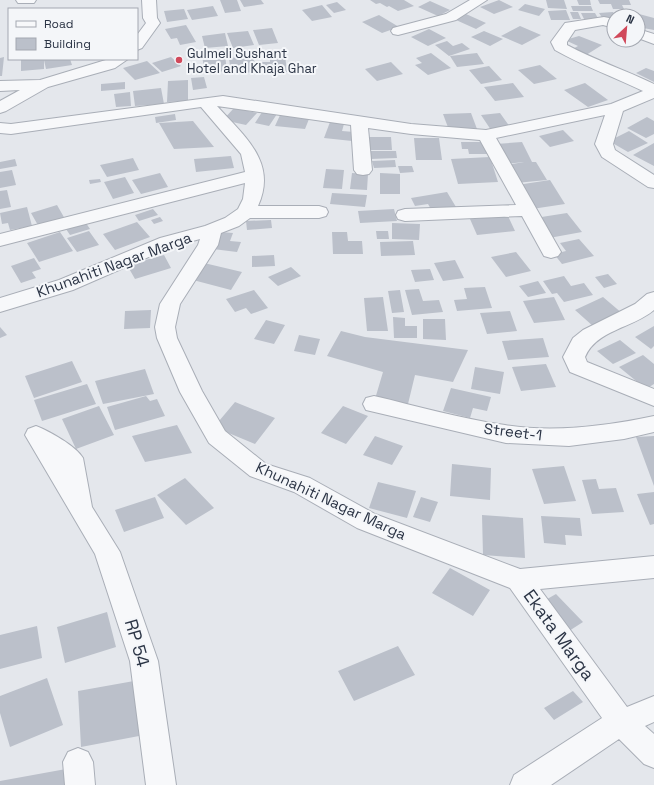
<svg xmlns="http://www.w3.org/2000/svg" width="654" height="785" viewBox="0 0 654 785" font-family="'Space Grotesk',sans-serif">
	<rect width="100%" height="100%" fill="#e4e7ec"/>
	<path fill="#bbc0ca" d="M220,0H237L241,11L225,13Z
		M240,0H261L264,4L244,7Z
		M370,0H404L414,6L398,11L389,6L387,7L380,3L376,4Z
		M499,0L513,7L494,14L480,7Z
		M546,0H564L567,9L548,8Z
		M577,0H590L591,5H579Z
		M598,0H629L631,5H622L624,9H613L611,4H600Z
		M430,1L450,10L438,16L418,7Z
		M337,2L346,10L334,13L326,5Z
		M525,4L545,9L539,16L518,10Z
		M322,5L332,17L312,21L302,10Z
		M213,6L218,16L192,20L187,10Z
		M571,6H591L593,11H573Z
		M184,9L188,19L167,22L164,11Z
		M566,10L570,20H551L548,11Z
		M570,12H578L581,19H573Z
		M613,12L616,16L614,18L603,19L599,13Z
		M581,13H595L599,20L585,21Z
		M466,14L486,23L476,29L456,20Z
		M639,14L654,18V30L638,27Z
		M379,15L399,27L382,33L362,22Z
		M186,25L196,42L180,45L177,38L171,39L165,29Z
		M520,26L541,35L522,45L501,36Z
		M272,28L278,43L259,45L253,30Z
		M429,29L446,38L428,46L411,37Z
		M248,31L254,45L233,48L227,33Z
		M484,31L503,39L490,46L471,37Z
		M225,33L228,46L205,48L202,36Z
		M579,36L602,45L583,57L569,51L578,46L565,40Z
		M447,41L453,46L462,43L470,49L449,56L435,45Z
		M431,53L451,68L428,75L415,65L422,63L416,58Z
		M477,53L484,64L457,67L450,56Z
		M225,55L227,71L205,73L202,56Z
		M285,55L287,72L263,73L262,62H270V56Z
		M253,56L257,72L231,74L229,58Z
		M4,57L2,76H0V58Z
		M171,57L181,66L162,72L152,63Z
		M21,59H70L72,65L46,69L44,60V69L21,71Z
		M147,61L160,73L135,80L123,68Z
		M391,62L403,74L377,81L365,69Z
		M540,65L557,79L534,84L518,70Z
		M489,66L502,80L481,84L469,70Z
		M646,68L654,71V82L636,73Z
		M204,77L207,88L193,90L191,78Z
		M188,80V101L167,102L168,81Z
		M125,82V89L101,91V84Z
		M513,83L524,97L495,101L484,87Z
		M585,83L608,100L588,107L564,90Z
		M161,88L164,104L135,106L133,91Z
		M130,92L131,106L116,107L114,94Z
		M234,108L257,113L246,125L223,120Z
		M264,109L279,111L269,126L255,123Z
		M281,113L300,116L299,118L309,119L305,129L275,126Z
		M471,113L477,129L449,130L443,114Z
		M500,113L510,127L491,130L481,115Z
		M175,114L176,120L156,123L155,117Z
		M647,117L654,121V134L646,138L627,128Z
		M193,121L214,147L174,149L159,123Z
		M330,122L344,124L342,131L354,132L352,141L324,138Z
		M563,130L574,141L550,147L539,136Z
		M629,131L648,143L628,152L609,141Z
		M365,137H391L392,150H365Z
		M414,138H439L442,160H416Z
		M461,142H487L490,154H469L468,149H462Z
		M522,142L532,162H536L547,180L516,183L506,165L524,162L505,164L496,144Z
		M654,143V166L633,155Z
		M369,151H396L397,158L370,159Z
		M231,156L234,168L196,172L194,159Z
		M490,157L498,182L458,184L451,159Z
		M133,158L139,170L107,177L100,165Z
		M15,159L17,166L0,169V162Z
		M395,160L396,167L374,168L372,161Z
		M398,166H412L414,172L400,173Z
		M326,169L344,170L342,189L323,188Z
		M12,170L16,185L0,188V172Z
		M160,173L168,187L141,194L132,180Z
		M352,173L368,174L367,190L350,189Z
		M380,173L400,174V194H380Z
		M125,177L134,193L113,199L104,182Z
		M100,179L101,182L90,184L89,180Z
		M550,180L565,204L532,209L517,185Z
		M7,190L11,207L0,209V191Z
		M447,192L456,207L432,211L428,204L415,206L411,198Z
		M332,193L367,195L365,207L330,204Z
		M57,205L65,219L39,227L31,213Z
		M27,207L32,226L10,230L8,223L2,224L0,213Z
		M153,209L158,215L139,221L135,215Z
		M394,209L397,221L360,223L358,211Z
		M567,213L582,232L549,238L535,218Z
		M508,216L515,231L477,235L470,219Z
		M160,217L163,221L154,224L151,220Z
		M271,220L272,228L247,230L246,221Z
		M137,222L150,237L115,250L103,234Z
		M86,223L90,229L70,235L66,229Z
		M392,223L420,224L419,240L392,239Z
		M89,231L99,245L77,252L67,238Z
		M376,231H388L389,239H377Z
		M60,232L73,251L39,262L27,243Z
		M220,232L233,233L230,241L241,242L237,252L213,249Z
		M332,232H347L348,241H362L363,254H333Z
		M579,239L594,256L562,264L554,254L566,251L560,243Z
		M413,241L415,255L381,256L380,242Z
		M516,252L531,271L506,277L491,257Z
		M164,255L171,268L135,279L127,265Z
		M274,255L275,266L252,267V256Z
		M34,258L41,269L32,272L36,278L21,283L11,266Z
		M455,260L464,278L443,281L434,263Z
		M204,263L242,272L231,290L193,280Z
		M291,267L301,276L278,286L268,277Z
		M430,269L434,280L415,282L411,270Z
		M608,274L617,284L604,288L595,277Z
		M564,276L571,286L584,283L593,295L564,302L557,293L552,294L543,281Z
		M538,281L546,293L528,297L519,286Z
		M485,287L492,308L457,311L454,300L467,299L464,288Z
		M419,289L423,301L439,300L443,312L412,315L405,290Z
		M254,290L268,308L251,314L246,308L235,312L226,299Z
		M400,290L404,312L392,313L388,291Z
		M383,297L388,331H367L364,298Z
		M554,297L565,320L534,323L523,301Z
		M603,297L623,314L594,327L575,310Z
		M151,310L150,328L124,329L125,311Z
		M510,311L517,331L487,334L480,313Z
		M393,317L405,318V326H417V338H394Z
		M423,319H445L446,340L423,339Z
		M266,320L285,325L274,344L254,339Z
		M654,326V346L651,349L635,337Z
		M0,327L7,335L0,338Z
		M341,331L365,337L468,350L453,382L415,375L408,404L375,399L383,372L327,356Z
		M299,335L320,339L315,355L294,351Z
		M543,338L549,357L508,360L502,341Z
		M620,340L636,353L613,364L597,351Z
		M643,355L654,364V384L646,389L619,367Z
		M72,361L82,382L34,398L25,376Z
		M546,364L556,387L521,391L512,367Z
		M475,367L504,372L500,394L471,389Z
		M145,369L154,394L103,404L95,381Z
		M87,384L96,404L42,421L34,400Z
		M451,388L491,397L487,411L473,408L470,418L443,411Z
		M146,396L150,401L157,399L165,416L115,430L107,407Z
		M235,402L275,418L255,444L214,427Z
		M99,406L114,435L76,449L62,419Z
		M343,406L368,416L346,444L321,433Z
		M177,425L192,453L145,462L132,436Z
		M375,436L403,446L392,465L363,455Z
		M654,436V486L636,437Z
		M452,464L491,468L490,500L450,496Z
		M564,466L576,501L544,504L532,469Z
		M185,478L214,508L186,525L157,495Z
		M596,479L599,489L616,488L624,512L592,514L582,480Z
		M378,482L416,491L407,518L369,508Z
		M654,492V524L650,525L637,494Z
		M155,497L164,518L124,532L115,510Z
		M421,497L438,502L430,522L413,517Z
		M482,515L523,518L525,558L483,555Z
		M541,516L580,518L582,536L565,535L566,545L544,543Z
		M450,568L490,590L473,616L432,593Z
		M556,594L583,622L569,631L542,602Z
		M107,612L116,647L65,663L57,627Z
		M37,626L42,658L0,669V635Z
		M398,646L415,675L354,701L338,671Z
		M47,678L63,725L10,747L0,713V696Z
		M134,681L139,736L81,747L78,691Z
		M573,691L583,702L554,720L544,708Z
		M66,769L67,785H0V781Z"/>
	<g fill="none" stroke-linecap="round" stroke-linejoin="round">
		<defs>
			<path id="minor" d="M16,0H36L34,3H18Z
				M142,0H156L157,18L160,23L142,48L137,50V35L146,23L143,18Z
				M470,0H487L456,20L398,35L393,34L391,31L393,28L446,14Z
				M604,17L614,19V28L603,25L575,30L567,42V45C595,60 625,70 654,84V98L623,111L613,144L615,150L654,175V188L648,187L602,157L595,144L605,115L496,138L561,252L558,256L551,258L544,256L522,216L405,221L398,219L396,215L398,211L405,209L516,205L480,140L411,134L368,128L372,170L369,174L363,175L357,174L354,170L351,125L217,106C244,136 278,162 258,206H319L326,208L328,212L326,216L319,218H250L239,226L221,233L218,245L180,304L175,327L177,338L202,391L225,431L266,464L310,478L375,514L520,569L654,556V578L540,589L627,707L654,696V722L645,726L654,734V768L644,764L619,739L551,785H510L514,775L602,718L510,588L357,528L294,492L250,476L209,443L180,392L157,338L155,327L160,304L198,245L200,239L174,246L73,290L0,312V298L59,280L160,238L205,226L225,218L238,209L243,199L245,183L0,246V234L245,172L241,154L201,107L11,134L0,133V123L11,124L223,96L411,124L486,130L611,104L643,91C614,77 583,66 555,50L551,42L565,23Z
				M638,29L654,34V44L638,38Z
				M109,59H128L115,68L48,87L6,111L0,113V101L20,90L0,91V81L40,80Z
				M654,292V310C633,328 596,330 585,357L587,362L654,389V406L570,372L563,357L573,338L583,330L635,304L647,294Z
				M374,396C417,406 461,419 505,425C553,433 607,426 654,416V432L624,439L569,446L506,443L366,410L363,404L366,398Z
				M36,426C49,431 76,446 83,458L92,507L120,552L158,661L176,785H146L130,661L95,554L25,435L28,429Z
				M78,748L88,752L93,762L95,785H65L63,762L68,752Z"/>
		</defs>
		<use href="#minor" stroke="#a9aeb7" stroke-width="2"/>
		<use href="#minor" fill="#f7f8fa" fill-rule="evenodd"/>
	</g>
	<circle fill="#d1495b" stroke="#f4f6f9" stroke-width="1.5" cx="179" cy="60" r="4"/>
	<g text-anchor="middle" stroke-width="4" stroke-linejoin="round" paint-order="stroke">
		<g font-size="13" fill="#2b3445" stroke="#f4f6f9" text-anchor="start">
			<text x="187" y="58">Gulmeli Sushant<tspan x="187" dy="15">Hotel and Khaja Ghar</tspan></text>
		</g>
		<g font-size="15" fill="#2b3445" stroke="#f4f6f9">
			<text transform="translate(114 265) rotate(-20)" y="5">Khunahiti Nagar Marga</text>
			<text transform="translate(513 432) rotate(7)" y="5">Street-1</text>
			<text transform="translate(331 501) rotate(25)" y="5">Khunahiti Nagar Marga</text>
		</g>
		<g font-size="18" fill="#2b3445" stroke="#f4f6f9">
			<text transform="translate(559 635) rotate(54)" y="6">Ekata Marga</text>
			<text transform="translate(137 643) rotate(74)" y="6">RP 54</text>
		</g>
	</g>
	<rect x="8" y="8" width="130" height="52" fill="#f4f6f9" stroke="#a4a8b1"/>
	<rect x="16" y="21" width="20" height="6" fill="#f7f8fa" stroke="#a4a8b1"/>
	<text x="44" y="28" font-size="12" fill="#2b3445">Road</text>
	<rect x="16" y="38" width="20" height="12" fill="#bbc0ca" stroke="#a4a8b1"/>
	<text x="44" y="48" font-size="12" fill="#2b3445">Building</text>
	<g transform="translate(626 28) rotate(26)"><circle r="19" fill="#f4f6f9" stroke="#a4a8b1"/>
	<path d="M0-3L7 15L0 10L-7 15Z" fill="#d1495b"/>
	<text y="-6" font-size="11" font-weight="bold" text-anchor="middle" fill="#2b3445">N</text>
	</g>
</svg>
